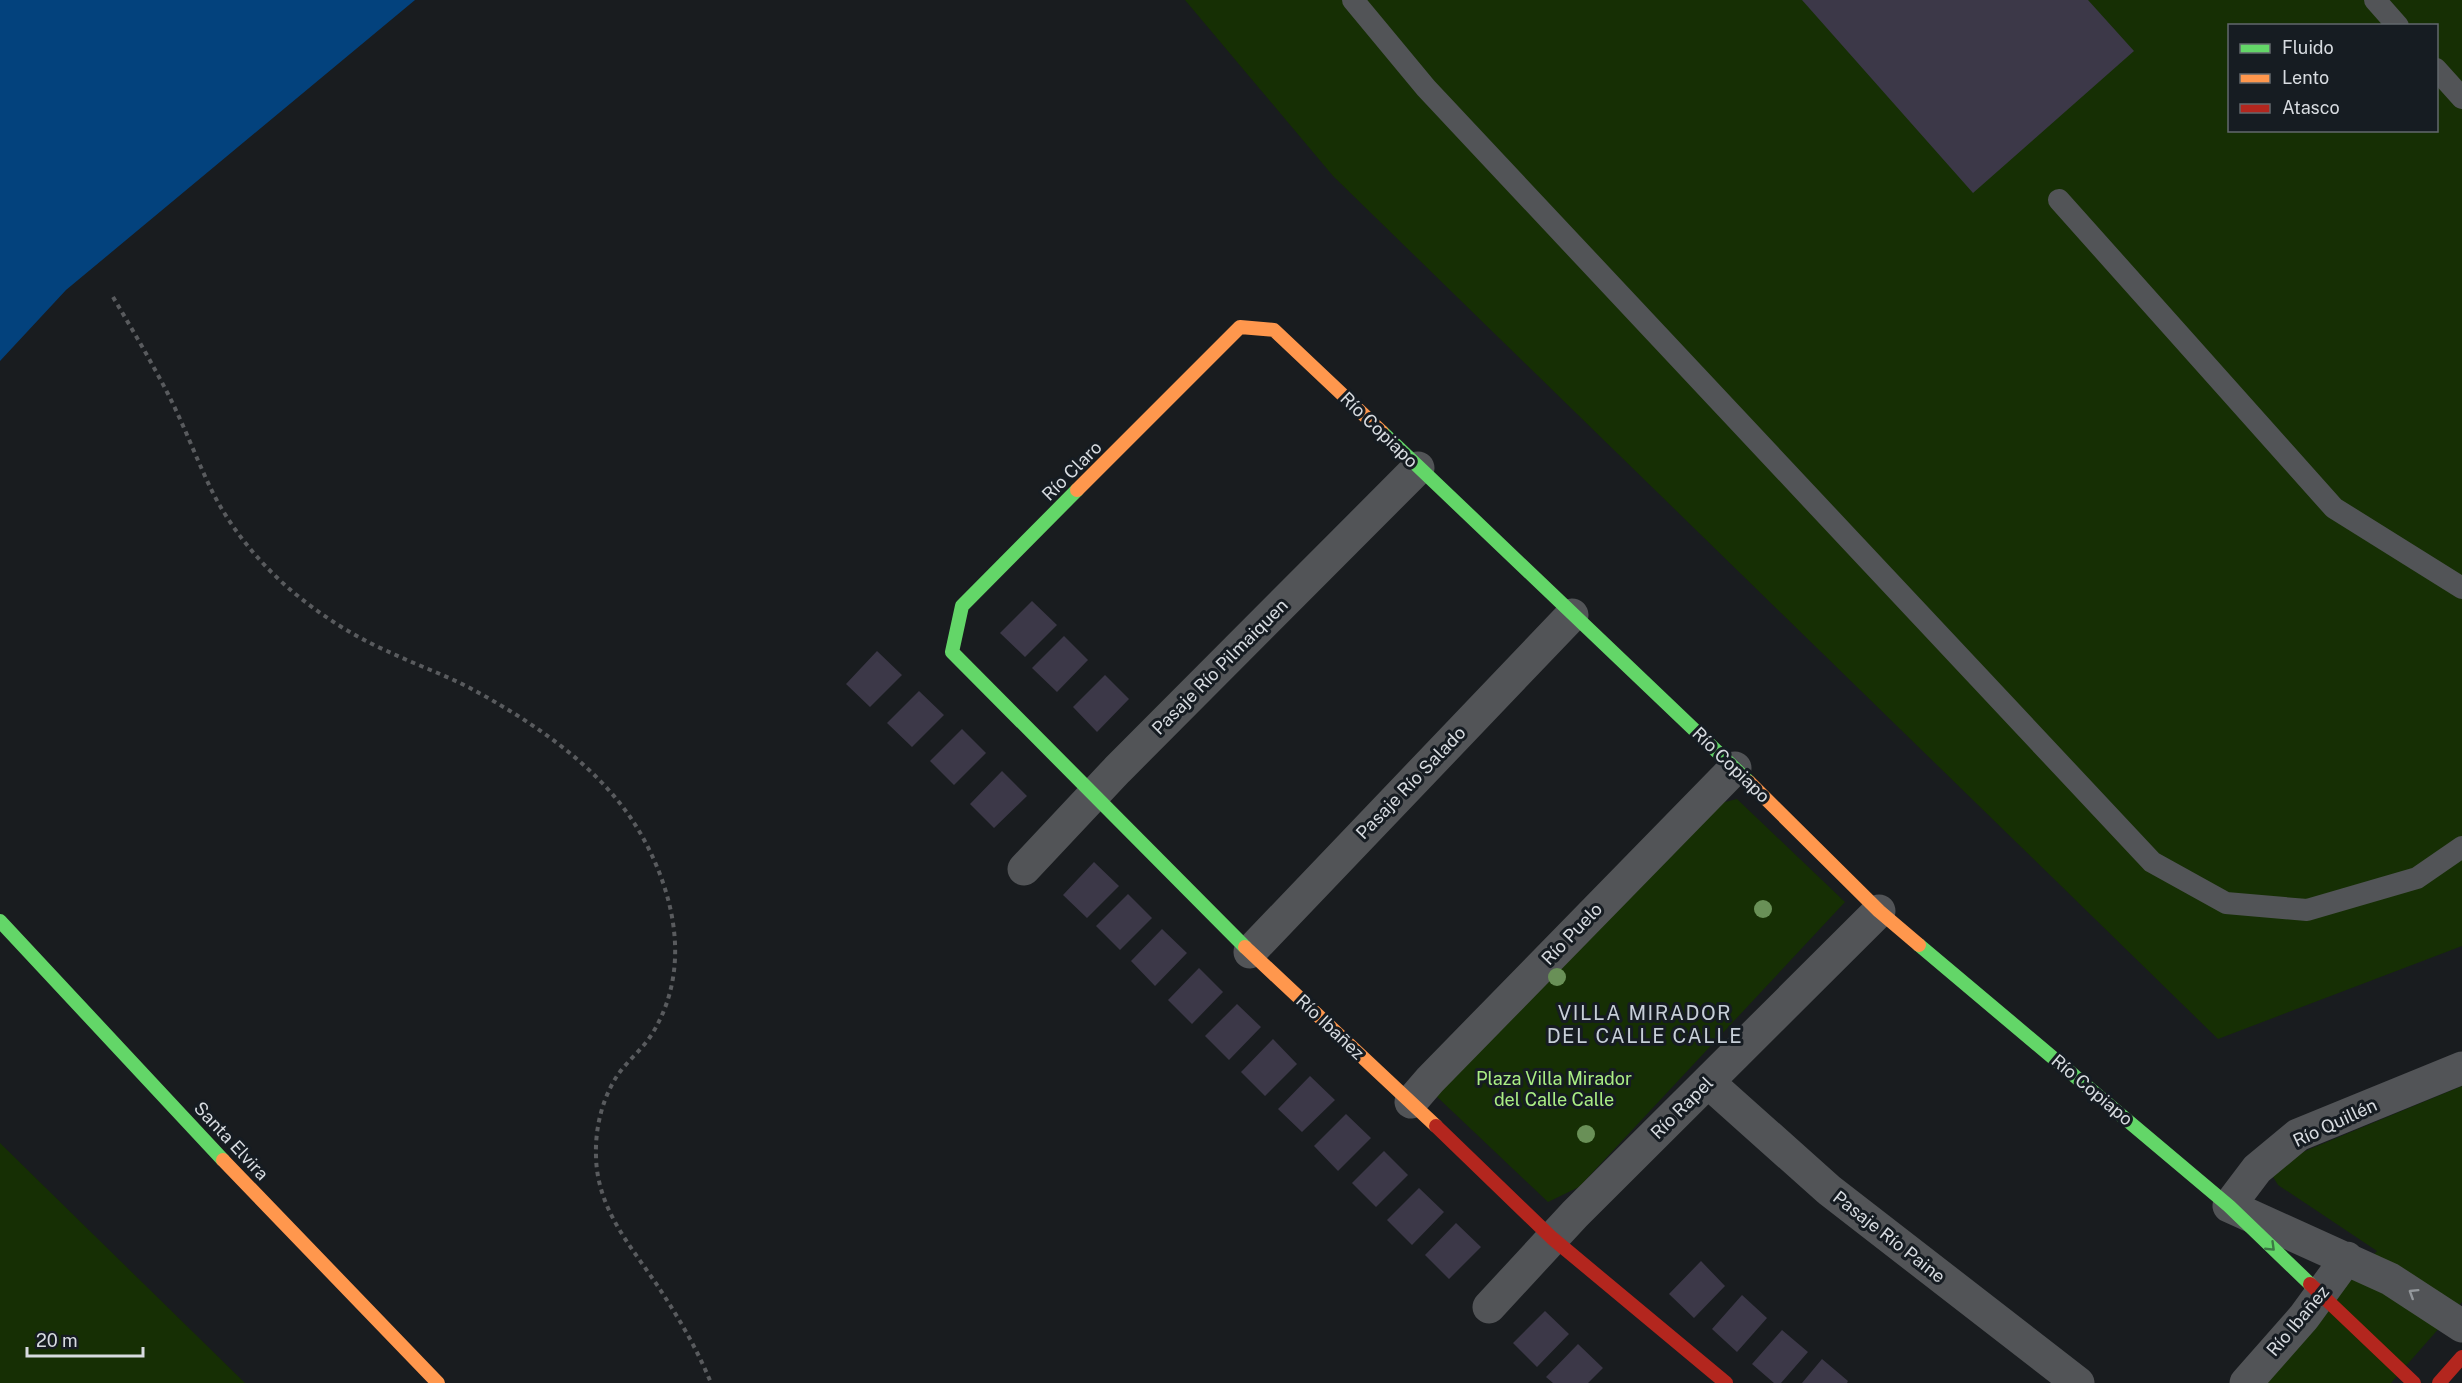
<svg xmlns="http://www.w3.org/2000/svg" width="2462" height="1383" viewBox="0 0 2462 1383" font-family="'Public Sans',sans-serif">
	<rect width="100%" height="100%" fill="#191c1f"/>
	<path fill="#162f04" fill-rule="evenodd" d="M1185,0H2462V946L2218,1039L1333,176ZM2230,26H2436V130H2230Z
		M1737,799L1845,902L1579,1187L1548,1202L1433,1093L1713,805Z
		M2462,1086V1302L2391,1383H2260L2377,1251L2278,1185L2267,1167Z
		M0,1143L245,1383H0Z"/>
	<path fill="#03427d" d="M0,0H415L66,290L0,361Z"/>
	<path fill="#3c3848" d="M1802,0H2088L2134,51L1973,193Z
		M1032,601L1057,625L1025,657L1000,633Z
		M1064,636L1088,660L1057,692L1032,668Z
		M877,651L902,675L870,707L846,684Z
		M1105,675L1129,699L1097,732L1073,707Z
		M919,691L944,715L912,747L887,723Z
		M962,729L986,753L954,785L930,761Z
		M1002,771L1027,796L994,828L970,804Z
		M1094,862L1119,886L1087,918L1063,895Z
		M1128,894L1152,918L1120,950L1096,926Z
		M1162,929L1187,953L1155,986L1131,961Z
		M1199,968L1223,992L1192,1024L1168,1000Z
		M1237,1004L1261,1027L1229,1060L1205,1036Z
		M1273,1039L1297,1064L1265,1096L1241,1072Z
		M1310,1076L1335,1100L1302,1132L1278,1109Z
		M1346,1114L1371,1138L1338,1171L1314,1146Z
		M1384,1151L1408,1175L1376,1207L1352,1183Z
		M1419,1188L1444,1212L1412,1245L1387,1220Z
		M1456,1223L1481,1247L1449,1279L1425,1255Z
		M1701,1261L1725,1286L1694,1318L1669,1294Z
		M1742,1295L1767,1318L1737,1352L1712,1329Z
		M1545,1311L1569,1334L1537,1367L1513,1343Z
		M1782,1330L1808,1352L1781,1383H1774L1752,1364Z
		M1578,1344L1603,1368L1588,1383H1553L1546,1377Z
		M1822,1359L1848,1381L1847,1383H1802Z"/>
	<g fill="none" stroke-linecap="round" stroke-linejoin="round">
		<path stroke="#595b5e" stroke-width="4" stroke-dasharray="4.5 4.5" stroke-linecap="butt" d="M113,297C132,329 151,361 168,394C184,425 196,458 211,489C230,528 260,564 293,592C322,616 353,636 387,651C414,664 443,674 470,688C535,723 605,770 642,836C676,897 691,971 652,1034C642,1050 627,1061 617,1076C602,1099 595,1129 596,1156C597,1211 633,1248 661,1291C680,1320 698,1351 711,1383"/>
		<path stroke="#525457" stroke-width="22" d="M1353,0L1426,88L2152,862L2226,903L2307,910L2417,878L2462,847
			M2375,0L2398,26
			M2436,69L2462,98
			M2059,200L2334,508L2462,588"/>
		<path stroke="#525457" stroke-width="33" d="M1024,869L1117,770L1418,468
			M1250,952L1572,615
			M2462,1068L2298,1135L2257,1169L2229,1206L2390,1279L2462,1326
			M1708,1082L1829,1190L2078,1383
			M1411,1102L1430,1080L1735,768
			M1489,1307L1575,1214L1879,911
			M2246,1383L2304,1317L2347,1258"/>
		<path stroke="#63d668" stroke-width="14" d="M1382,432L1749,782
			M1077,490L962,606L952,652L1245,947
			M0,921L223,1160
			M1919,945L2229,1206L2310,1284"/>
		<path stroke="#ff974d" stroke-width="14" d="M1077,490L1240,327L1274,330L1382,432
			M1749,782L1879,911L1919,945
			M1245,947L1436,1126
			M223,1160L438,1383"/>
		<path stroke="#b3261e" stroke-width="14" d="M1436,1126L1552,1238L1726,1383
			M2310,1284L2414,1383
			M2439,1383L2462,1357"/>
	</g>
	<g fill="#699057">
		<circle cx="1763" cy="909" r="9"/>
		<circle cx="1557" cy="977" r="9"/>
		<circle cx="1586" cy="1134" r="9"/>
	</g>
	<defs><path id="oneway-chevron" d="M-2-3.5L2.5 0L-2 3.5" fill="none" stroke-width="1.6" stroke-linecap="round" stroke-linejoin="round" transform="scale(1.5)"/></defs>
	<use stroke="#3c7945" href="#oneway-chevron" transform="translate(2271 1247) rotate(44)"/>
	<use stroke="#94989c" href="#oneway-chevron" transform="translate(2413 1293) rotate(-148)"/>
	<g text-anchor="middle" stroke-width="6" stroke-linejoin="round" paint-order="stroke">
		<g font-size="18" fill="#d7dbe0" stroke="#161c22">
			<text transform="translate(1379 430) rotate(44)" y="6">Río Copiapo</text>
			<text transform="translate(1072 471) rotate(-45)" y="6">Río Claro</text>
			<text transform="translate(1220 667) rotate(-45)" y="6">Pasaje Río Pilmaiquen</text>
			<text transform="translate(1731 765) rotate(44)" y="6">Río Copiapo</text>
			<text transform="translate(1411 783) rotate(-46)" y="6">Pasaje Río Salado</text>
			<text transform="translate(1572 934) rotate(-46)" y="6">Río Puelo</text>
			<text transform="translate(1330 1027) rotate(43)" y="6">Río Ibañez</text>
			<text transform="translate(2092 1090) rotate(40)" y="6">Río Copiapo</text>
			<text transform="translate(1682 1108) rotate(-45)" y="6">Río Rapel</text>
			<text transform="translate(2335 1123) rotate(-25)" y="6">Río Quillén</text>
			<text transform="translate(231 1141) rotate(47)" y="6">Santa Elvira</text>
			<text transform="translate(1889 1237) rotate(38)" y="6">Pasaje Río Paine</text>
			<text transform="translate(2298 1321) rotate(-50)" y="6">Río Ibañez</text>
		</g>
		<g font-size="18" fill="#aaee84" stroke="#161c22">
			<text x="1554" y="1085">Plaza Villa Mirador<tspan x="1554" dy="21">del Calle Calle</tspan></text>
		</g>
		<g font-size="20" letter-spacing="1.5" fill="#c7cfd8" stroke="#161c22">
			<text x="1645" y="1020">VILLA MIRADOR<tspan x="1645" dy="23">DEL CALLE CALLE</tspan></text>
		</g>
	</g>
	<rect x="2228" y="24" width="210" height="108" fill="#161c22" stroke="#63686e" stroke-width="1.5"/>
	<rect x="2240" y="44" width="30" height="9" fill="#63d668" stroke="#63686e" stroke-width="1.5"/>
	<text x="2282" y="54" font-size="18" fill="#d7dbe0">Fluido</text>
	<rect x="2240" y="74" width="30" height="9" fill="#ff974d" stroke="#63686e" stroke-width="1.5"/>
	<text x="2282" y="84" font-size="18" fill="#d7dbe0">Lento</text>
	<rect x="2240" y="104" width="30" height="9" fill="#b3261e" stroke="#63686e" stroke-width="1.5"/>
	<text x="2282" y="114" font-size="18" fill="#d7dbe0">Atasco</text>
	<path d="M27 1347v9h116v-9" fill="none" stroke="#d7dbe0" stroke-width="3"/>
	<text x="36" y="1347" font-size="18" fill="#d7dbe0" stroke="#161c22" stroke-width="4.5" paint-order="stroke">20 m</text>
</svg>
